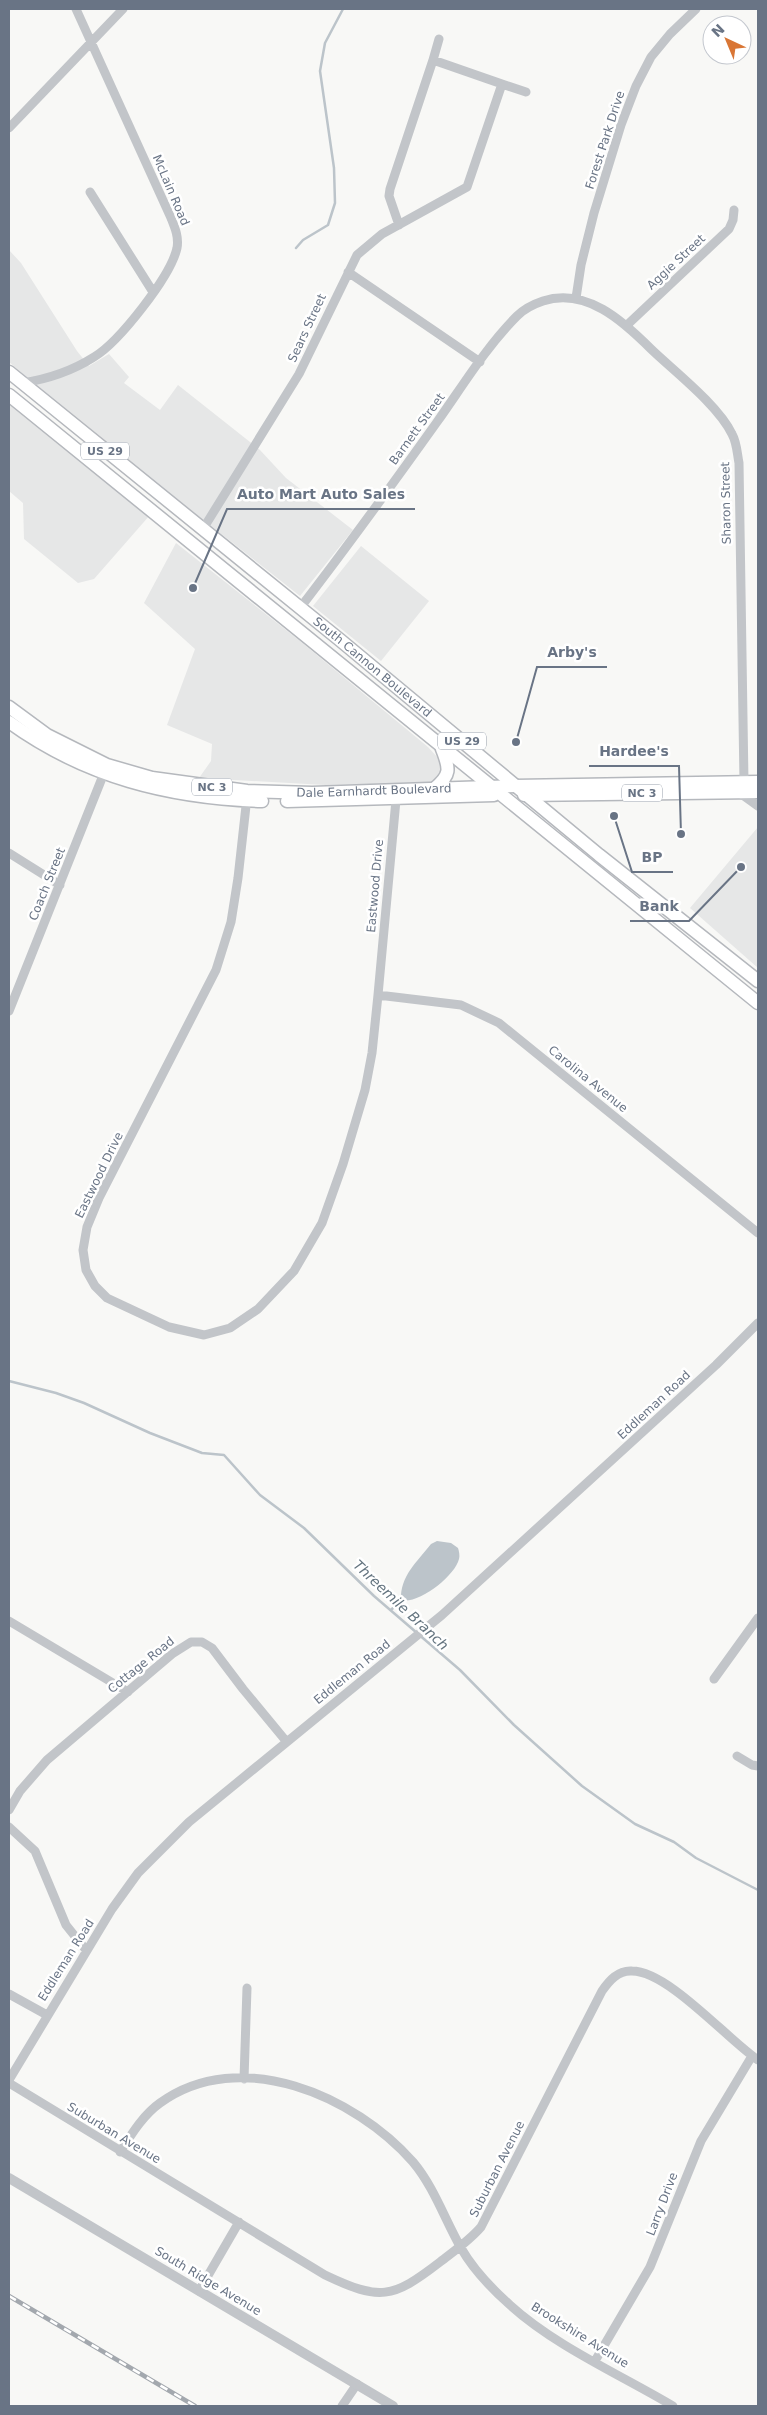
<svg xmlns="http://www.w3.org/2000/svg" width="767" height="2415" viewBox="0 0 767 2415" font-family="'DejaVu Sans',sans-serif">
	<rect width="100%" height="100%" fill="#f8f8f6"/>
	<path fill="#e6e7e7" d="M9,250L21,263L77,351L89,366L109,354L129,377L124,383L160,410L178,385L260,450L286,478L353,530L300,596L84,426L9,362Z
		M9,404L150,515L94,579L78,583L24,539L23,503L9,491Z
		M176,543L300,641L428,747L439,759L443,768L439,777L428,783L325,785L199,778L211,761L212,744L167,725L195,649L144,603Z
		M361,546L429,601L381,661L313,606Z
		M758,827V968L690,908Z"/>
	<path fill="#bcc4ca" d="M437,1541L451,1543L458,1548C459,1551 460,1556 459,1559C455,1576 418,1605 401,1600C400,1576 417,1562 431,1544Z"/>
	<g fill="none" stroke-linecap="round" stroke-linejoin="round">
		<path stroke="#bcc4ca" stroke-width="2.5" d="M296,248L303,240L328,225L335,203L334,168L320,71L325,43L343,9
			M9,1381L56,1393L84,1403L150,1433L202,1453L224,1455L260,1495L304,1528L374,1596L460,1670L514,1725L582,1786L635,1824L674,1842L696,1858L758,1890
			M391,1610L402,1599"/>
		<defs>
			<g id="primary">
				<path id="s1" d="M9,372L340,640L599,855L758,981"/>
				<path d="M9,395L758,1003"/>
				<path id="s2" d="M9,707L47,735L107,765L152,778L247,791L312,793L515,786L758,782"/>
				<path d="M9,722C85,777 169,798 262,801"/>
				<path d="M434,789C451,775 450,769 442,749"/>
				<path d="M524,795L758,792"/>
				<path d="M287,801L494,795"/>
			</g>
		</defs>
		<use href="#primary" stroke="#b5b8bd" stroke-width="15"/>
		<path stroke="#c2c5c9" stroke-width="9" d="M433,60L439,39
			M502,84L526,92
			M9,128L123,9
			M90,192L153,292
			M348,272L480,362
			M576,298L581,265L594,213L621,125L636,86L651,57L670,34L696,9
			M626,326L729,229L733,220L734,210
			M22,383C48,379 72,371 94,357C119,342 171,276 177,248C179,237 175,228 171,218L76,9
			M203,529L299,374L357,255L382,234L467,187L502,84L433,60L390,189L389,196L399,225
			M300,608C347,547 392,485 437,422C462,387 486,347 517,316C524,309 534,304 543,301C586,287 623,321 651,349C675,372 718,405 732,434C737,443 737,453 739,463L744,782
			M740,793L758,806
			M247,797L238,878L231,922L216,970L99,1198L87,1227L83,1250L86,1270L95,1286L107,1298L169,1327L204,1335L230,1328L258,1309L294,1271L322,1223L343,1164L365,1090L372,1053L378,995L396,800
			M9,853L60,885
			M378,995L461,1005L499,1023L758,1233
			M9,1011L106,768
			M9,1621L128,1692
			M714,1679L758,1618
			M737,1756L752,1765L758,1766
			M9,1810L20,1791L47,1760L172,1654L191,1642H202L212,1648L243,1689L286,1741
			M9,1827L35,1851L66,1925L86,1950
			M9,1994L47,2015
			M244,2079L247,1988
			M9,2080L112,1909L138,1873L189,1822L442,1615L716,1365L758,1323
			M9,2083L325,2275C380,2301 392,2299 440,2262C454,2251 469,2241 481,2227L602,1991C609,1981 618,1970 632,1971C668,1971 727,2039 758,2060
			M120,2152C131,2135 143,2115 160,2103C240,2045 355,2096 413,2162C434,2187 445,2220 461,2248C473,2269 492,2289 510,2305C555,2346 621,2375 673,2406
			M199,2291L239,2222
			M595,2361L650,2267L701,2141L752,2056
			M342,2406L357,2384"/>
		<path stroke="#c2c5c9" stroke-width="10" d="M9,2178L393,2406"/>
		<use href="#primary" stroke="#fff" stroke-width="12"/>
		<defs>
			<path id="rail" d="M9,2296L195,2406"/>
		</defs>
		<use href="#rail" stroke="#a3a8ae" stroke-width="4.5"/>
		<use href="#rail" stroke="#fff" stroke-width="2.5" stroke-dasharray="8" stroke-linecap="butt"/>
	</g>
	<g text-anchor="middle" stroke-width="5" stroke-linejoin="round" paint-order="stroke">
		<g fill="#fff" stroke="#969eaa" stroke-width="1">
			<rect x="81" y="442.5" width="48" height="17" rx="4"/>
			<rect x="438" y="732.5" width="48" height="17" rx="4"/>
			<rect x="192" y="778.5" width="40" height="17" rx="4"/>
			<rect x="622" y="784.5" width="40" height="17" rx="4"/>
		</g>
		<g font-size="11" font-weight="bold" fill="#697485">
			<text x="105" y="455">US 29</text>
			<text x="462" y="745">US 29</text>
			<text x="212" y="791">NC 3</text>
			<text x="642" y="797">NC 3</text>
		</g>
		<g font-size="12" fill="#697485" stroke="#fff">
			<text transform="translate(605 140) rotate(-72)" y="4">Forest Park Drive</text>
			<text transform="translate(171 190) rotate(67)" y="4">McLain Road</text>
			<text transform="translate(676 262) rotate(-43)" y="4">Aggie Street</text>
			<text transform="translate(307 328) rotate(-65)" y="4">Sears Street</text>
			<text transform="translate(417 429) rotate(-54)" y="4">Barnett Street</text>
			<text transform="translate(726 503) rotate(-91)" y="4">Sharon Street</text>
			<text dy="4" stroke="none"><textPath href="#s1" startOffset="468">South Cannon Boulevard</textPath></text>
			<text dy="4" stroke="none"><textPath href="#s2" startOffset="384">Dale Earnhardt Boulevard</textPath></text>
			<text transform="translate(47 884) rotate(-68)" y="4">Coach Street</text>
			<text transform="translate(375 886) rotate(-85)" y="4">Eastwood Drive</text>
			<text transform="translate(588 1079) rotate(39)" y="4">Carolina Avenue</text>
			<text transform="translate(99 1175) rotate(-64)" y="4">Eastwood Drive</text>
			<text transform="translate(654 1405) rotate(-43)" y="4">Eddleman Road</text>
			<text transform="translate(141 1665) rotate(-39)" y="4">Cottage Road</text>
			<text transform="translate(352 1672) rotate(-39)" y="4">Eddleman Road</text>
			<text transform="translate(66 1960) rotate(-58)" y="4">Eddleman Road</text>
			<text transform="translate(114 2133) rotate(31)" y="4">Suburban Avenue</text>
			<text transform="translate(497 2169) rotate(-63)" y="4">Suburban Avenue</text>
			<text transform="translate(662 2204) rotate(-69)" y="4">Larry Drive</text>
			<text transform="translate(208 2281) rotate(31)" y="4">South Ridge Avenue</text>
			<text transform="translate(580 2335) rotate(32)" y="4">Brookshire Avenue</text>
		</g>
		<g font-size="14" font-style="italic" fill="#657580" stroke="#fff">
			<text transform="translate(401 1605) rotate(43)" y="5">Threemile Branch</text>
		</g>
	</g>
	<path fill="none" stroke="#697485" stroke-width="2" d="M193 588L227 509H415M516 742L537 667H607M681 834L679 766H589M614 816L632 872H673M741 867L689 921H630"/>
	<g fill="#697485" stroke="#fff" stroke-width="2">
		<circle cx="193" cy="588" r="5"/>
		<circle cx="516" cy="742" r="5"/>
		<circle cx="681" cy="834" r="5"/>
		<circle cx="614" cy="816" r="5"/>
		<circle cx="741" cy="867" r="5"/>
	</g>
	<g font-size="14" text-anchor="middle" font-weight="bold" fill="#697485" stroke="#fff" stroke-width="5" stroke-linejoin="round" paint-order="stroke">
		<text x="321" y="499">Auto Mart Auto Sales</text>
		<text x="572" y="657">Arby's</text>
		<text x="634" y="756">Hardee's</text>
		<text x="652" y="862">BP</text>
		<text x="659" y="911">Bank</text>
	</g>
	<rect width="767" height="2415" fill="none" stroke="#697485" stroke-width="20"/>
	<g transform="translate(727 40) rotate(316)"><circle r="24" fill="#ffffff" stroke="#c3c7ce"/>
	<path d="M0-4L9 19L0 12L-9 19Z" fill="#d97635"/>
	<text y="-8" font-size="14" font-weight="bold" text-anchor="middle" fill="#697485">N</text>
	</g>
</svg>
